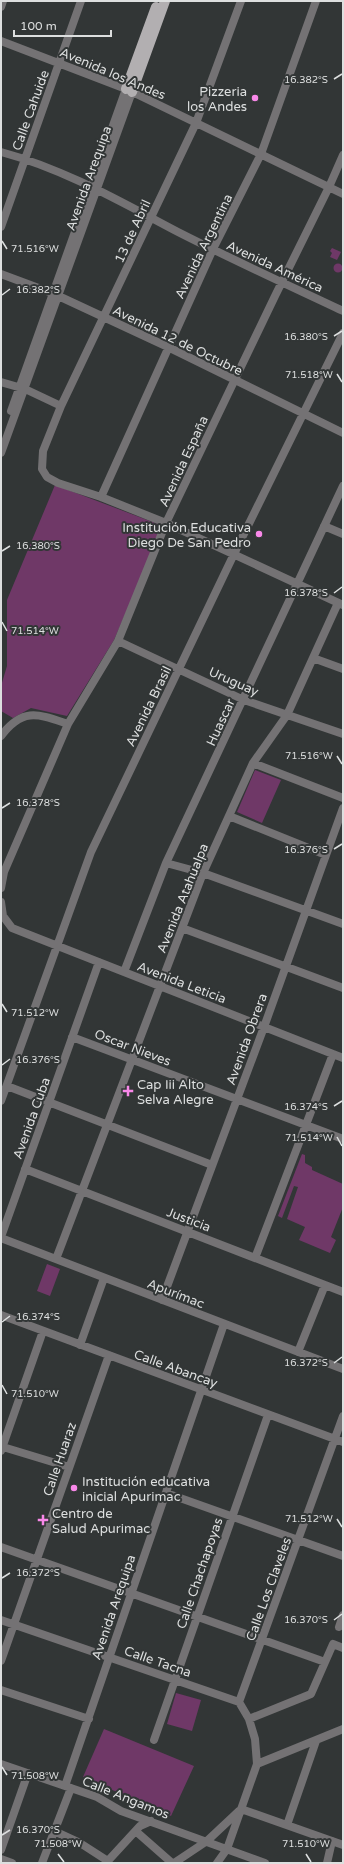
<svg xmlns="http://www.w3.org/2000/svg" width="344" height="1864" viewBox="0 0 344 1864" font-family="'Varela Round',sans-serif">
	<rect width="100%" height="100%" fill="#323636"/>
	<path fill="#6f3867" d="M332,248L341,252L337,260L330,257L332,253L330,251Z
		M333.5 268a4.5 4.5 0 1 1 9 0a4.5 4.5 0 1 1-9 0Z
		M55,485L163,526L114,640L67,716L31,708L13,718L1,711V686L7,666V600Z
		M255,770L281,780L262,823L237,812Z
		M302,1154L305,1155V1163L312,1167V1170L343,1184V1207L331,1237L336,1240L330,1253L299,1240L305,1227L287,1219L298,1187L294,1186L282,1218L278,1216Z
		M47,1264L60,1269L50,1296L37,1291Z
		M176,1693L201,1700L192,1731L167,1724Z
		M104,1729L194,1766L171,1816L83,1777Z"/>
	<g fill="none" stroke-linecap="round" stroke-linejoin="round">
		<path stroke="#747274" stroke-width="8" d="M241,1L196,123L61,406L43,451L42,469L47,477L58,483L101,497L166,523L343,605
			M1,7L3,1
			M1,41L126,89L343,194
			M1,152C64,169 121,202 178,232C233,260 288,285 343,311
			M1,227L81,1
			M1,274L52,293L168,347L343,433
			M1,382L25,389L61,406
			M11,411L126,89
			M1,453L132,92
			M101,497L213,249L261,154L316,1
			M324,526L343,534
			M118,641L244,700L343,734
			M313,658L343,669
			M1,736C23,707 38,714 68,724
			M253,763L343,798
			M229,816L326,855
			M166,863L203,873L343,924
			M1,888L4,872L68,724L118,641L166,523L275,296L329,187L343,155
			M1,902L3,916L12,928L343,1058
			M182,928L343,988
			M124,972L166,863L343,486
			M72,1037L343,1139
			M7,1086L212,1165
			M1,1101L91,852L234,554L343,333
			M25,1169L343,1292
			M1,1237L99,962
			M1,1238L343,1369
			M255,1258L333,1054
			M56,1259L203,873L253,763L287,715L338,603
			M162,1300L264,1027L343,808
			M1,1315L343,1442
			M80,1345L104,1278
			M298,1352L325,1285
			M3,1447L69,1467
			M1,1451L43,1331
			M166,1493L343,1556
			M1,1547L325,1662
			M1,1620L239,1702
			M339,1627L343,1615
			M1,1661L109,1355
			M1,1690L89,1719
			M239,1702L343,1416
			M249,1719L311,1694L333,1644L343,1648
			M154,1740L268,1415
			M1,1764L97,1797L121,1811L265,1863
			M257,1764L343,1729
			M65,1786L224,1324
			M241,1809L343,1845
			M287,1825L316,1741
			M54,1831L80,1843L108,1861
			M139,1834L172,1863
			M1,1850L28,1773
			M1,1859L12,1863
			M42,1863L71,1788
			M106,1863L140,1826L151,1821
			M174,1863L207,1841L239,1811
			M217,1863L227,1849L257,1764L255,1739L249,1719L239,1702
			M327,1863L332,1841"/>
		<path stroke="#b2afb1" stroke-width="10" d="M126,89L156,7
			M132,92L165,1"/>
	</g>
	<path fill="none" stroke="#dddfdf" stroke-width="1.5" d="M334,79L342,74M2,241L7,249M2,295L10,289M334,336L342,331M337,374L342,382M2,551L10,546M334,593L342,587M2,622L7,631M337,756L342,764M2,808L10,803M334,849L342,844M2,1004L7,1012M2,1065L10,1059M334,1106L342,1101M337,1137L342,1146M2,1322L10,1316M334,1363L342,1357M2,1385L7,1394M337,1519L342,1527M2,1578L10,1573M334,1620L342,1614M2,1767L7,1775M2,1835L10,1830M58,1854L64,1862M306,1854L311,1862"/>
	<g fill="#f988e9" stroke="#323636" stroke-width="1.5">
		<circle cx="255" cy="98" r="4"/>
		<circle cx="259" cy="534" r="4"/>
		<path d="M126 1085h4v4h4v4h-4v4h-4v-4h-4v-4h4z"/>
		<circle cx="74" cy="1488" r="4"/>
		<path d="M41 1514h4v4h4v4h-4v4h-4v-4h-4v-4h4z"/>
	</g>
	<g text-anchor="middle" stroke-width="4" stroke-linejoin="round" paint-order="stroke">
		<g font-size="13" fill="#dddfdf" stroke="#323636">
			<text transform="translate(113 73) rotate(23)" y="5">Avenida los Andes</text>
			<text transform="translate(30 110) rotate(-70)" y="5">Calle Cahuide</text>
			<text transform="translate(88 178) rotate(-70)" y="5">Avenida Arequipa</text>
			<text transform="translate(132 231) rotate(-65)" y="5">13 de Abril</text>
			<text transform="translate(203 246) rotate(-64)" y="5">Avenida Argentina</text>
			<text transform="translate(275 266) rotate(25)" y="5">Avenida América</text>
			<text transform="translate(178 340) rotate(26)" y="5">Avenida 12 de Octubre</text>
			<text transform="translate(183 461) rotate(-65)" y="5">Avenida España</text>
			<text transform="translate(234 681) rotate(24)" y="5">Uruguay</text>
			<text transform="translate(148 706) rotate(-64)" y="5">Avenida Brasil</text>
			<text transform="translate(220 722) rotate(-65)" y="5">Huascar</text>
			<text transform="translate(182 898) rotate(-68)" y="5">Avenida Atahualpa</text>
			<text transform="translate(182 982) rotate(21)" y="5">Avenida Leticia</text>
			<text transform="translate(246 1039) rotate(-70)" y="5">Avenida Obrera</text>
			<text transform="translate(133 1047) rotate(21)" y="5">Oscar Nieves</text>
			<text transform="translate(31 1118) rotate(-70)" y="5">Avenida Cuba</text>
			<text transform="translate(189 1219) rotate(21)" y="5">Justicia</text>
			<text transform="translate(176 1293) rotate(21)" y="5">Apurímac</text>
			<text transform="translate(176 1368) rotate(20)" y="5">Calle Abancay</text>
			<text transform="translate(59 1459) rotate(-71)" y="5">Calle Huaraz</text>
			<text transform="translate(199 1573) rotate(-71)" y="5">Calle Chachapoyas</text>
			<text transform="translate(268 1589) rotate(-70)" y="5">Calle Los Claveles</text>
			<text transform="translate(113 1607) rotate(-71)" y="5">Avenida Arequipa</text>
			<text transform="translate(158 1661) rotate(19)" y="5">Calle Tacna</text>
			<text transform="translate(126 1797) rotate(22)" y="5">Calle Angamos</text>
		</g>
		<g font-size="13" fill="#dddfdf" stroke="#323636" text-anchor="start">
			<text x="247" y="96" text-anchor="end">Pizzeria<tspan x="247" dy="15">los Andes</tspan></text>
			<text x="251" y="532" text-anchor="end">Institución Educativa<tspan x="251" dy="15">Diego De San Pedro</tspan></text>
			<text x="137" y="1089">Cap Iii Alto<tspan x="137" dy="15">Selva Alegre</tspan></text>
			<text x="82" y="1486">Institución educativa<tspan x="82" dy="15">inicial Apurimac</tspan></text>
			<text x="52" y="1518">Centro de<tspan x="52" dy="15">Salud Apurimac</tspan></text>
		</g>
	</g>
	<g font-size="10" text-anchor="middle" fill="#dddfdf" stroke="#323636" stroke-width="4" stroke-linejoin="round" paint-order="stroke">
		<text x="306" y="83">16.382°S</text>
		<text x="35" y="252">71.516°W</text>
		<text x="38" y="293">16.382°S</text>
		<text x="306" y="340">16.380°S</text>
		<text x="309" y="378">71.518°W</text>
		<text x="38" y="549">16.380°S</text>
		<text x="306" y="596">16.378°S</text>
		<text x="35" y="634">71.514°W</text>
		<text x="309" y="759">71.516°W</text>
		<text x="38" y="806">16.378°S</text>
		<text x="306" y="853">16.376°S</text>
		<text x="35" y="1016">71.512°W</text>
		<text x="38" y="1063">16.376°S</text>
		<text x="306" y="1110">16.374°S</text>
		<text x="309" y="1141">71.514°W</text>
		<text x="38" y="1320">16.374°S</text>
		<text x="306" y="1366">16.372°S</text>
		<text x="35" y="1397">71.510°W</text>
		<text x="309" y="1522">71.512°W</text>
		<text x="38" y="1576">16.372°S</text>
		<text x="306" y="1623">16.370°S</text>
		<text x="35" y="1779">71.508°W</text>
		<text x="38" y="1833">16.370°S</text>
		<text x="58" y="1847">71.508°W</text>
		<text x="306" y="1847">71.510°W</text>
	</g>
	<rect width="344" height="1864" fill="none" stroke="#dddfdf" stroke-width="4"/>
	<path d="M14 30v6h97v-6" fill="none" stroke="#dddfdf" stroke-width="2"/>
	<text x="20" y="30" font-size="12" fill="#dddfdf" stroke="#323636" stroke-width="3" paint-order="stroke">100 m</text>
</svg>
